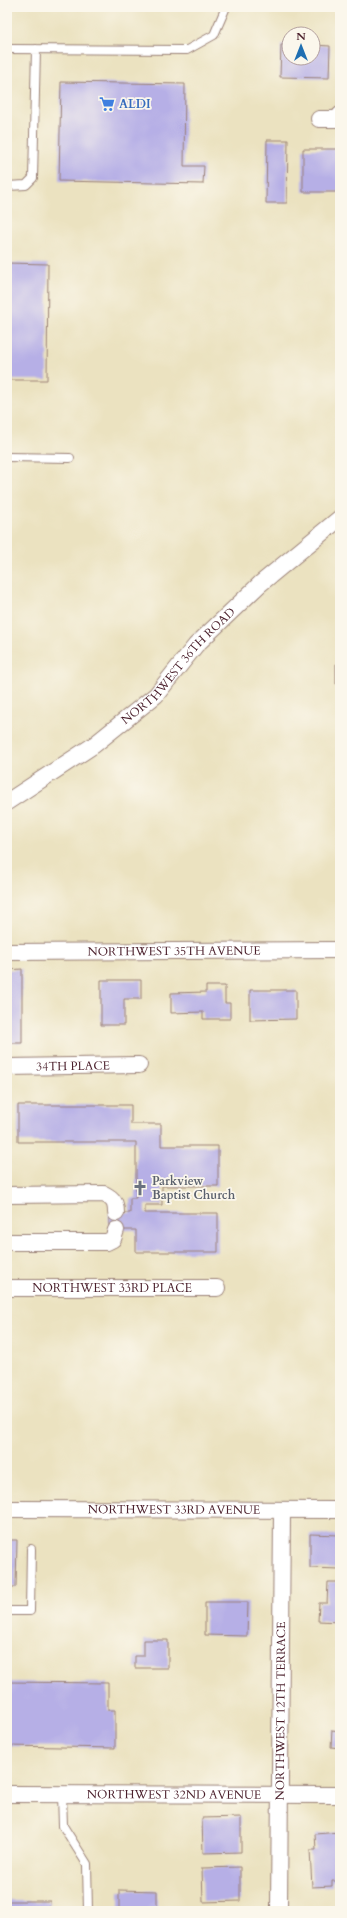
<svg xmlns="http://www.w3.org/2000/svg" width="347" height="1918" viewBox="0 0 347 1918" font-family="Cardo,serif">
	<rect width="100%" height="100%" fill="#fbf7ec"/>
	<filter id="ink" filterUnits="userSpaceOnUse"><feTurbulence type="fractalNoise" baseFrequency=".025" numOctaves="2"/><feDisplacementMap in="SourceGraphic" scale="8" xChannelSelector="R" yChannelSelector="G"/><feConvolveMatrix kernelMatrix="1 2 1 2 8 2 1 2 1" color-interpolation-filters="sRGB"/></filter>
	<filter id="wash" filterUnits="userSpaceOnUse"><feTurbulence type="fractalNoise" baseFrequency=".012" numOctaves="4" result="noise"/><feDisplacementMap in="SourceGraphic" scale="16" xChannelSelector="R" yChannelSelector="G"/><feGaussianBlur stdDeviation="0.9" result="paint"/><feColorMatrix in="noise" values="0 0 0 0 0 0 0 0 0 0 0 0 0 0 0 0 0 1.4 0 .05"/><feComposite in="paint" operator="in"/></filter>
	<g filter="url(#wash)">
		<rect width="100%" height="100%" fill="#ebe2c0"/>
		<g id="blocks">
			<path fill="#b6afe6" d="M281,45H289V58H313V45L330,46L329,78L280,77Z
				M61,82L185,84L184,166H204L203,184L59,181Z
				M267,140H288L287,203H266Z
				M303,149H340V192H303Z
				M7,263L48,264L47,380H7Z
				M336,664H340V684H336Z
				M22,969V1043H7V970Z
				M101,980H141V999H124V1025H101Z
				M206,986H225V1003H230V1019H203V1012L171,1013V993L206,992Z
				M250,990H296V1019L250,1020Z
				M18,1105H131V1124H161V1146H218V1186H162V1205H145V1213H218V1252H136V1230H109V1213H130V1198H136V1142H18Z
				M310,1534L340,1535V1569L310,1568Z
				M7,1540H17L16,1587H7Z
				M328,1582H340V1622L318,1621L319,1603H327Z
				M205,1602H248L247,1636L205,1635Z
				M144,1640H168V1668H135V1656H144Z
				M7,1682L108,1683V1710H115V1748L7,1746Z
				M332,1730L340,1731V1748L331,1747Z
				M241,1817V1852L203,1853L202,1818Z
				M340,1832V1881H332V1886L312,1887L310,1850H316L315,1834Z
				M240,1867V1901L203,1902L202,1868Z
				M119,1890L157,1891V1911H119Z
				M7,1901H50L49,1911H7Z"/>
		</g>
	</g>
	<g filter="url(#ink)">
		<use href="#blocks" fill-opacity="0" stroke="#9a8076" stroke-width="1"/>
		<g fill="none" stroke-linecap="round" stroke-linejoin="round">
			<defs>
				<path id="lane" d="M7,49L187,50L214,35L226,7
					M7,186L26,185L33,178L36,49
					M7,457L70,458
					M7,1611H30L31,1549
					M62,1794L63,1826L87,1864L88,1911"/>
				<g id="street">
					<path d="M319,119H339L340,115"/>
					<path id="s1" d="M7,802L94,745L156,695L196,645L260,584L340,518"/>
					<path id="s2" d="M7,952L340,950"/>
					<path id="s3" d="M7,1067L139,1065"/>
					<path d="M7,1195L104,1194C114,1199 116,1203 116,1213"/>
					<path d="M7,1242H107L113,1239L116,1230"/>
					<path id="s4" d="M7,1288H217"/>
					<path id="s5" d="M7,1509L340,1510"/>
					<path id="s6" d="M7,1794L340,1795"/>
					<path id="s7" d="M279,1911L282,1510"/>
				</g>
			</defs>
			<use href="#lane" stroke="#9a8076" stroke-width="10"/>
			<use href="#street" stroke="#9a8076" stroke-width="18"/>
			<use href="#lane" stroke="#fff" stroke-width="8"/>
			<use href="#street" stroke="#fff" stroke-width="16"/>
		</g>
	</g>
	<defs>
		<symbol id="supermarket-bare" viewBox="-9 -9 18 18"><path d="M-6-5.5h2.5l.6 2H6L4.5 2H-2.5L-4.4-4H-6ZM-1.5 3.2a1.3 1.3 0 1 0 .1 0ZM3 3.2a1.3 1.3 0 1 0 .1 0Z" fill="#3f7fe0" stroke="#fbf7ec" stroke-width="2.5" paint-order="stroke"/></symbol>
		<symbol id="church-bare" viewBox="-9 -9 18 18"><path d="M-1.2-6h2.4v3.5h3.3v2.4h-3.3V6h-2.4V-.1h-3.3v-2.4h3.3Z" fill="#6b7280" stroke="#fbf7ec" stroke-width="2.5" paint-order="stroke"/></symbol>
	</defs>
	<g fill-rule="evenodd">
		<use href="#supermarket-bare" x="96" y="93" width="22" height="22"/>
		<use href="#church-bare" x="129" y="1177" width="22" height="22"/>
	</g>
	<g text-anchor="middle" stroke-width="3.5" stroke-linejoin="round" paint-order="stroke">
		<g font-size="12" font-weight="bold" fill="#366cbe" stroke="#fbf7ec" text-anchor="start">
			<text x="119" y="108">ALDI</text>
		</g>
		<g font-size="12" fill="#4a1f2b" stroke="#fbf7ec">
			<text dy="4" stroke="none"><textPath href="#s1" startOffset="220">NORTHWEST 36TH ROAD</textPath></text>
			<text dy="4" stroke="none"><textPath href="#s2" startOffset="167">NORTHWEST 35TH AVENUE</textPath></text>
			<text dy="4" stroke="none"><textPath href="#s3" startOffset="66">34TH PLACE</textPath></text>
			<text dy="4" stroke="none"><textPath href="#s4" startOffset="105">NORTHWEST 33RD PLACE</textPath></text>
			<text dy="4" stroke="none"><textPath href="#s5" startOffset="167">NORTHWEST 33RD AVENUE</textPath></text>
			<text dy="4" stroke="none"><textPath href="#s7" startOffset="200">NORTHWEST 12TH TERRACE</textPath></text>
			<text dy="4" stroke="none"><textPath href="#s6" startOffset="167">NORTHWEST 32ND AVENUE</textPath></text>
		</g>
		<g font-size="12" font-weight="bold" fill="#5b616d" stroke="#fbf7ec" text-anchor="start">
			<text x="152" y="1185">Parkview<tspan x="152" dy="14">Baptist Church</tspan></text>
		</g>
	</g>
	<rect width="347" height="1918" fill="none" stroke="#fbf7ec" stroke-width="24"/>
	<g transform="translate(301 46)"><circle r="19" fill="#fbf7ec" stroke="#b4a19f"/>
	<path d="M0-3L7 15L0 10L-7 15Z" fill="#1f6fb2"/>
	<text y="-6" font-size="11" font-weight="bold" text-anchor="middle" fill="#4a1f2b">N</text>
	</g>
</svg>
